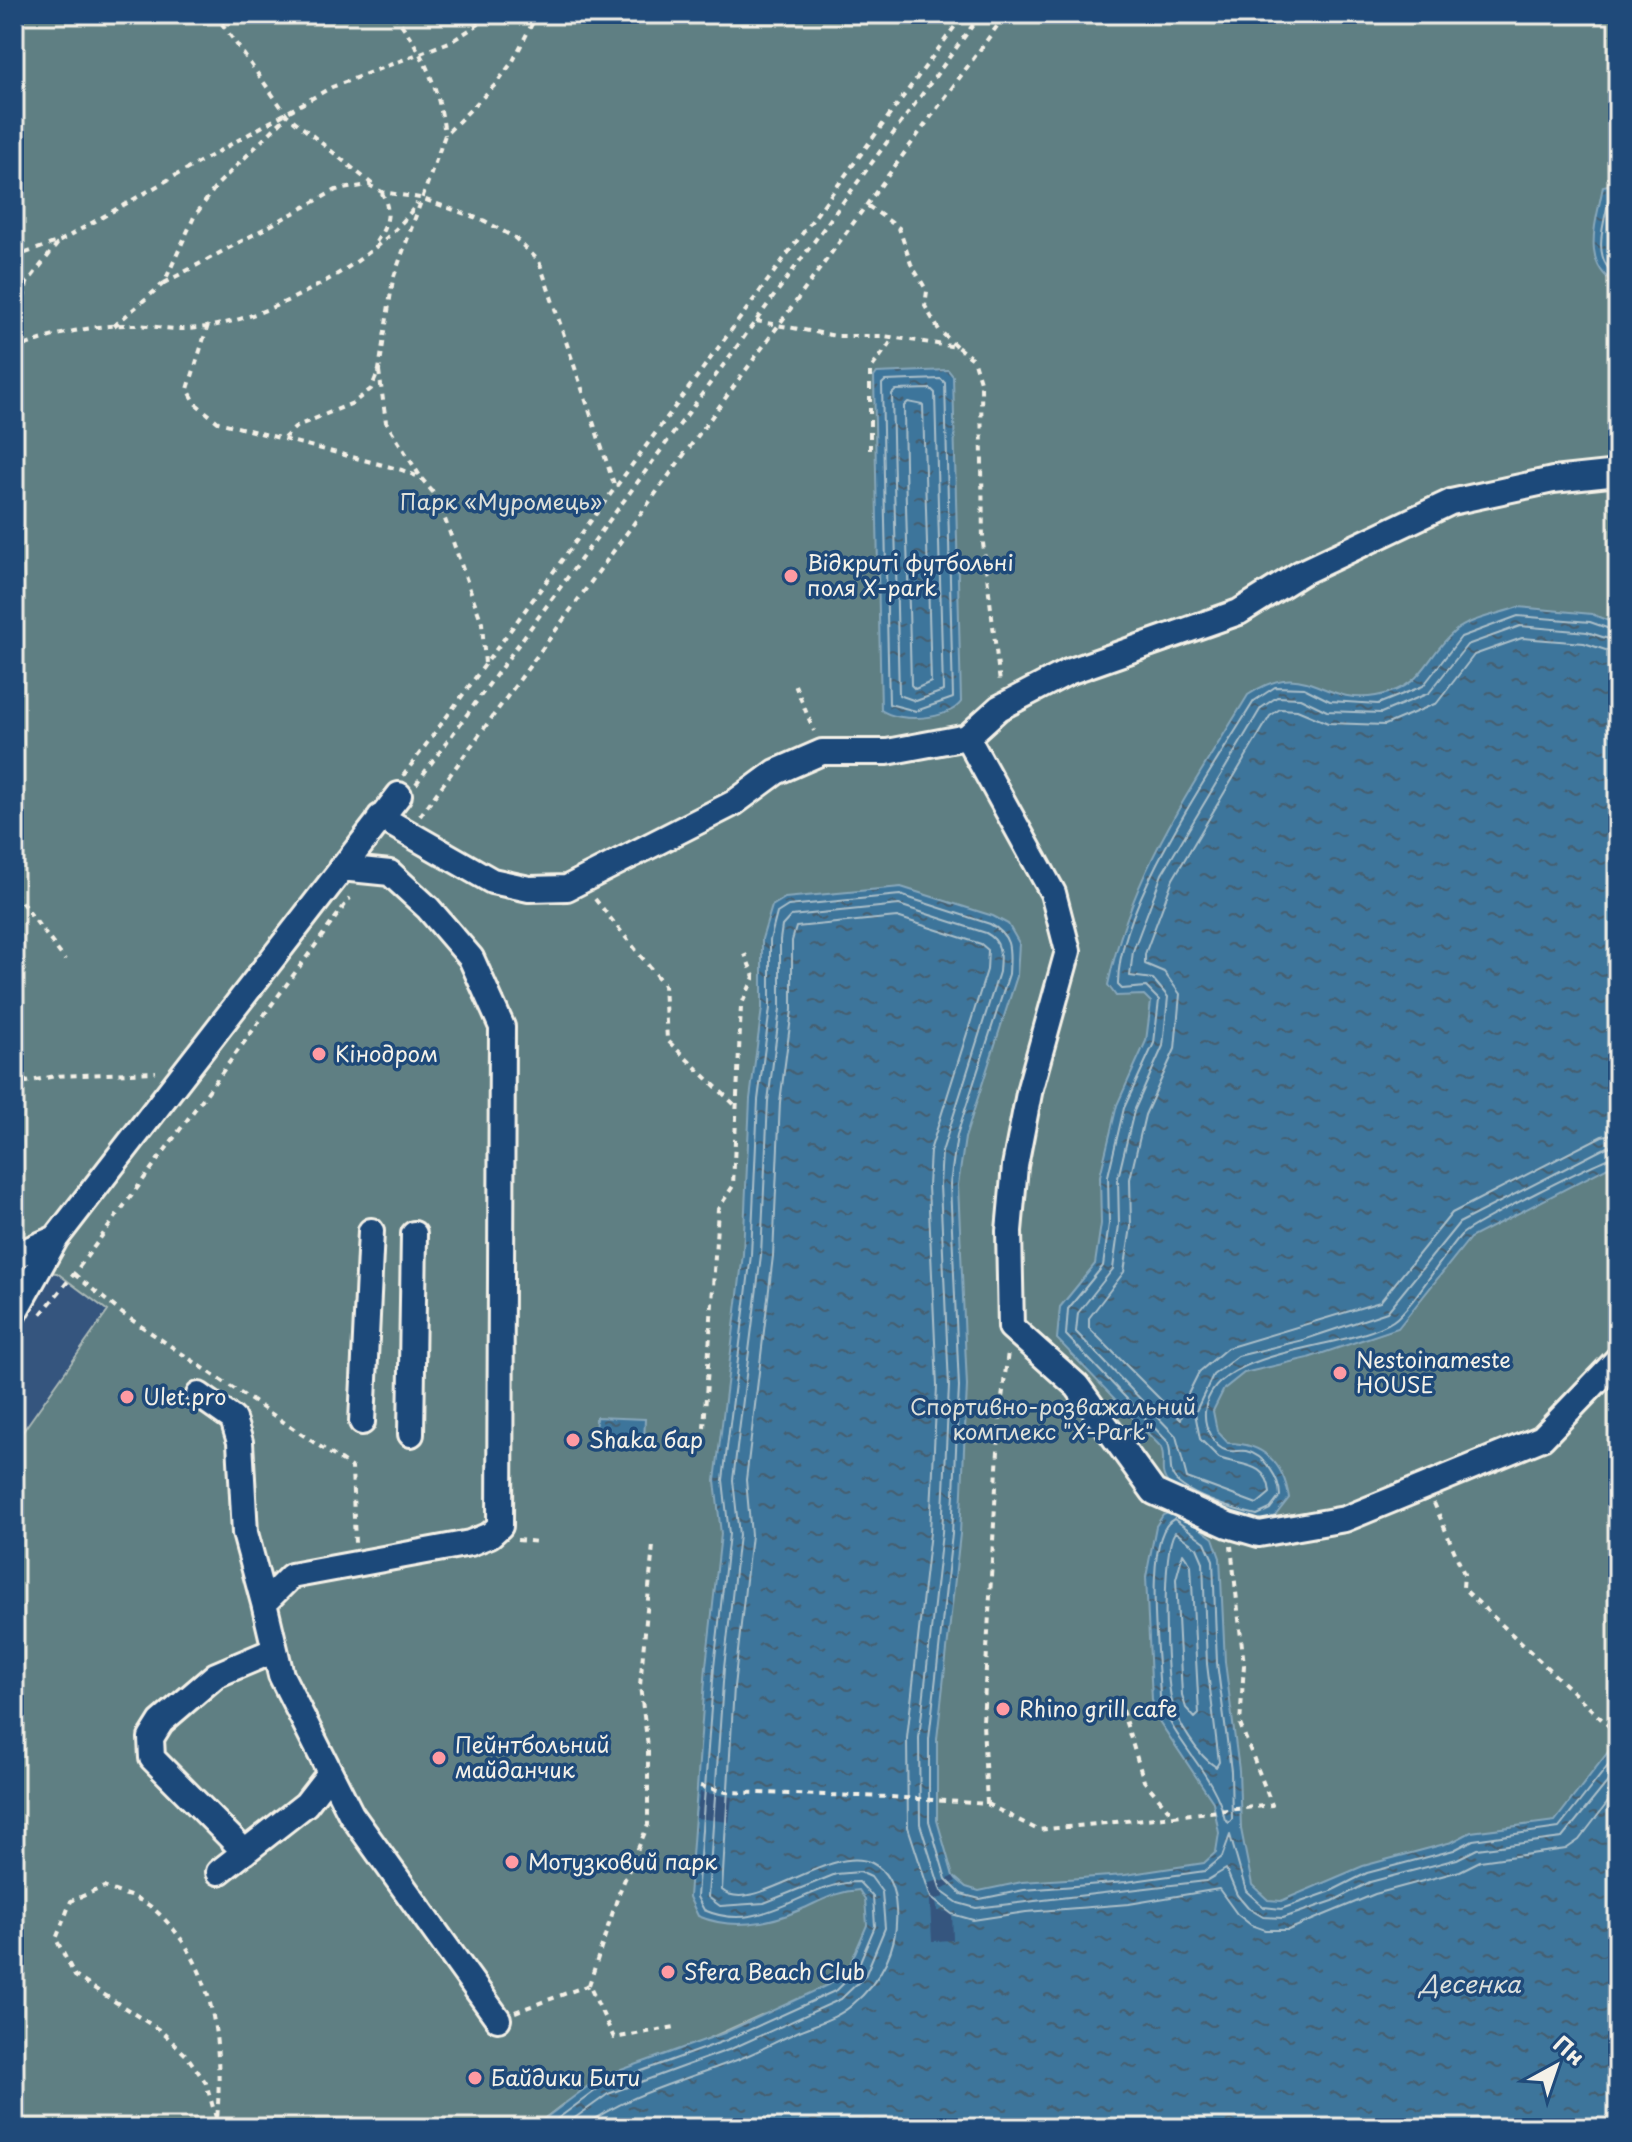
<svg xmlns="http://www.w3.org/2000/svg" width="1632" height="2142" viewBox="0 0 1632 2142" font-family="'Playpen Sans',sans-serif">
	<defs>
		<pattern id="water-ripples" width="26" height="14" patternUnits="userSpaceOnUse" patternTransform="scale(2)"><rect width="26" height="14" fill="#3e759b"/><path d="M2 4q2-2 4 0t4 0M15 11q2-2 4 0t4 0" fill="none" stroke="#445e70"/></pattern>
	</defs>
	<rect width="100%" height="100%" fill="#35557e"/>
	<filter id="ink" filterUnits="userSpaceOnUse"><feTurbulence type="fractalNoise" baseFrequency=".0125" numOctaves="2"/><feDisplacementMap in="SourceGraphic" scale="16" xChannelSelector="R" yChannelSelector="G"/><feConvolveMatrix kernelMatrix="1 2 1 2 8 2 1 2 1" color-interpolation-filters="sRGB"/></filter>
	<g filter="url(#ink)">
		<path fill="#5f7f83" stroke="#aab8b6" stroke-width="2" d="M14,14H1618V1919L761,2015L563,2104L532,2128H14V1444L108,1311L57,1273L14,1270Z"/>
		<path fill="url(#water-ripples)" stroke="#87a7ba" stroke-width="2" d="M1618,183V285C1579,264 1597,221 1603,186Z
			M948,370L953,376L961,702C949,720 899,723 881,710L874,377L877,373Z
			M1518,607L1592,614L1618,625V1162L1470,1238L1398,1328L1308,1358L1244,1373L1224,1389L1213,1411L1217,1431L1228,1443C1263,1443 1284,1463 1289,1498L1275,1516L1256,1524C1233,1515 1166,1499 1163,1472C1162,1463 1165,1457 1161,1447L1057,1339L1060,1307L1095,1264L1101,1224L1100,1176L1117,1105L1146,1041L1151,1002L1144,995L1116,996L1108,985C1131,873 1190,791 1248,695C1307,655 1320,706 1376,696C1426,687 1424,658 1454,632C1468,619 1500,614 1518,607Z
			M901,887L993,916L1008,924L1019,943L1017,976L965,1138L958,1185L967,1386L960,1534L937,1739V1820L953,1876L966,1887L979,1891L1022,1882L1125,1875L1204,1863L1216,1852L1219,1833L1213,1802L1159,1721L1152,1700L1146,1577L1156,1526L1163,1515L1175,1510L1213,1538L1220,1558L1225,1662L1239,1770L1241,1829L1252,1885L1268,1900L1281,1901L1363,1866L1452,1842L1471,1832L1555,1821L1618,1739V2128H532L599,2078L724,2033L832,1983L849,1967L867,1925L865,1899L859,1890C836,1891 821,1901 800,1910C768,1924 731,1930 698,1916L689,1897L706,1666L721,1534L715,1481L743,1254L750,1099L762,1008V939L772,906L785,898Z
			M596,1417L645,1419L644,1442L595,1440Z"/>
		<path fill="#35557e" d="M700,1792L732,1797L729,1822L696,1818Z
			M953,1876L956,1881L942,1889L944,1897L936,1899L937,1911L952,1912L953,1940L932,1941L929,1883L941,1880V1883Z"/>
		<g fill="none" stroke-linecap="round" stroke-linejoin="round">
			<path stroke="#abbfc9" stroke-width="2" d="M1618,191L1610,195C1605,220 1589,260 1618,276
				M941,379L945,383L953,698L916,711L889,704L882,384L885,381Z
				M931,389L935,393L943,691L916,701L899,695L892,394L896,390Z
				M908,402L923,405L931,682L915,689L911,685C909,592 905,499 904,406Z
				M1618,632L1590,622L1518,616L1461,637L1423,686L1378,704L1330,701L1304,688L1275,687L1254,701C1212,770 1117,906 1118,985L1122,989L1146,987L1159,1000L1154,1043L1124,1108L1108,1176L1109,1224L1103,1266L1068,1309L1066,1335L1168,1442C1172,1454 1169,1463 1172,1474C1178,1493 1238,1511 1257,1515L1270,1509L1280,1496C1280,1479 1265,1455 1246,1451C1240,1450 1234,1452 1228,1451C1213,1448 1204,1426 1205,1412C1209,1347 1350,1350 1393,1321C1411,1309 1444,1254 1461,1235C1470,1225 1605,1157 1618,1155
				M1618,642L1587,632L1520,626L1467,645L1429,693L1381,713L1327,711L1300,698L1277,697L1261,708L1162,874L1133,951L1130,976L1153,979L1168,997L1163,1046L1134,1111L1118,1178L1119,1225L1113,1269L1078,1313L1076,1332L1176,1436L1187,1478L1257,1504L1270,1493C1268,1461 1239,1466 1219,1458L1200,1439L1195,1413L1213,1375L1238,1356L1303,1340L1387,1312L1459,1223L1607,1147L1618,1145
				M1618,654L1584,643L1522,638L1474,655L1437,703L1385,725L1328,723L1297,710L1280,709L1270,716L1173,879L1145,954V964L1164,972L1180,994L1175,1049L1145,1115L1130,1179L1131,1227L1124,1272L1089,1318V1328L1181,1420L1184,1402L1199,1372L1227,1348L1380,1302L1452,1213L1602,1136L1618,1133
				M1174,1519L1205,1542L1213,1560L1217,1663L1231,1771L1232,1819L1229,1823L1225,1820C1215,1773 1174,1744 1160,1699C1160,1665 1141,1535 1174,1519Z
				M1175,1532L1197,1548L1203,1562L1207,1664L1219,1762L1216,1767C1198,1756 1177,1722 1172,1702C1165,1676 1161,1552 1175,1532Z
				M1183,1553L1191,1565L1199,1714L1195,1718L1186,1708L1182,1695L1176,1579Z
				M545,2128L603,2085L727,2040L837,1990L856,1971L875,1926L873,1897L859,1882C805,1882 763,1936 704,1910L697,1897L714,1667L729,1534L723,1480L751,1255L758,1100L770,1008V940L777,913L788,906L900,895L990,924C1013,936 1010,951 1009,974L957,1135L950,1184L959,1387L952,1534L929,1739V1821L946,1879L961,1894L980,1899L1024,1890L1126,1882L1205,1871L1222,1857L1230,1835L1246,1891L1264,1907L1281,1909L1329,1892L1367,1873L1454,1850L1473,1840L1559,1828L1618,1753
				M561,2128L608,2094L731,2049L841,1999L865,1976L885,1928L882,1892L871,1877L860,1872L836,1874L764,1903L720,1906L708,1897L724,1668L739,1535L733,1480L761,1255L768,1101L780,1009V940L782,926L791,916L899,905L986,933C1003,942 1000,955 999,972L942,1152L940,1185L949,1386L942,1533L919,1738L920,1824L941,1891L958,1903L976,1908L1206,1881L1226,1869L1237,1895L1248,1908L1263,1917L1283,1918L1333,1901L1370,1882L1457,1859L1477,1849L1562,1838L1618,1769
				M581,2128C626,2095 679,2082 731,2062C754,2054 775,2042 797,2032C815,2024 838,2018 852,2005C881,1981 899,1947 896,1909C895,1891 890,1872 872,1863C830,1843 752,1917 722,1890L734,1687L751,1535L746,1480L773,1256L780,1102L792,1010V941L796,927L897,917L981,944L988,950L987,970L930,1151L928,1186L937,1386L930,1532L907,1738L908,1827L931,1898L952,1914L973,1920L1026,1912L1129,1904L1219,1889L1237,1914L1251,1925L1265,1930H1288L1375,1894L1460,1871L1480,1861L1566,1849L1579,1840L1618,1789"/>
			<defs>
				<path id="minor" d="M967,737L1053,893L1068,951L1030,1088L1015,1166L1009,1231L1011,1327L1077,1386L1154,1492L1228,1525L1259,1534L1345,1519L1542,1438L1618,1359
					M380,817L492,881L529,889L567,888L734,803L776,772L822,752H887L967,737L999,708L1068,672L1239,612L1301,573L1451,502L1553,480L1618,473
					M341,868L390,873L428,908L471,958L502,1027L500,1526L490,1535L470,1543L291,1576L264,1603L281,1675L351,1814L498,2019
					M14,1256L56,1238
					M14,1313L56,1238L399,795
					M199,1395L233,1419L240,1442L245,1533L264,1603
					M362,1422L371,1231
					M411,1434L414,1234
					M245,1852L152,1758L151,1738L161,1722L216,1675L275,1650
					M219,1872L306,1804L330,1773"/>
			</defs>
			<use href="#minor" stroke="#f4f1e8" stroke-width="30"/>
			<path stroke="#f4f1e8" stroke-width="4" stroke-dasharray="6 6" stroke-linecap="butt" d="M215,14L287,115L372,184
				M394,14C423,53 439,86 445,135
				M868,206L899,228L911,264L927,291L925,306L939,330L956,346
				M376,242C388,224 392,213 382,193
				M14,257L60,241L332,87L452,41L495,14
				M164,283L336,190L369,185L382,192L420,198L485,221L515,238L539,261L615,487
				M756,321L836,336H884L957,347L973,359L981,385L983,543L1000,683
				M208,325L188,389L196,404L218,422L402,470L421,478L437,497L482,623L485,664
				M114,326L164,283L194,217L217,185L286,117
				M14,346L27,283L59,242
				M14,350C49,335 88,326 126,325C146,324 167,330 187,329C258,326 379,263 417,203
				M379,371L386,422L420,476
				M284,438L297,426L353,403L371,389L379,370L393,279L445,135L496,84L513,61L537,14
				M870,450V370L894,338
				M795,685L814,731
				M403,776L964,14
				M416,784L981,14
				M420,816L1006,14
				M14,892L65,960
				M595,899L664,985L667,1040L737,1107
				M14,1073L27,1082L55,1076L156,1072
				M74,1274L123,1314L352,1468L355,1543
				M41,1314L74,1274L350,898
				M14,1346L25,1333
				M704,1428L718,1209L733,1186L741,1006L754,977L745,954
				M1434,1503L1464,1574L1463,1588L1612,1729L1618,1720
				M517,1540L539,1542
				M1122,1710L1144,1781L1174,1816L1272,1805L1240,1724L1244,1665L1231,1546
				M700,1786L726,1792L891,1797L987,1804L983,1723L1000,1414L1008,1352
				M987,1804L1038,1830L1174,1816
				M589,1985L619,1893L648,1825V1746L640,1686L653,1545
				M515,2012L589,1985L614,2038L675,2027
				M216,2128L217,2121C223,2042 215,1959 150,1906C138,1897 118,1893 104,1887L71,1901L56,1939L75,1976L161,2031L187,2056L206,2083L217,2121"/>
			<use href="#minor" stroke="#1f4a7a" stroke-width="24"/>
		</g>
	</g>
	<g fill="#ff9aa2" stroke="#1f4a7a" stroke-width="3">
		<circle cx="791" cy="576" r="8"/>
		<circle cx="319" cy="1054" r="8"/>
		<circle cx="1340" cy="1373" r="8"/>
		<circle cx="127" cy="1397" r="8"/>
		<circle cx="573" cy="1440" r="8"/>
		<circle cx="1003" cy="1709" r="8"/>
		<circle cx="439" cy="1758" r="8"/>
		<circle cx="512" cy="1862" r="8"/>
		<circle cx="668" cy="1972" r="8"/>
		<circle cx="475" cy="2078" r="8"/>
	</g>
	<g text-anchor="middle" stroke-width="7" stroke-linejoin="round" paint-order="stroke">
		<g font-size="22" fill="#dee0d9" stroke="#1f4a7a">
			<text x="501" y="510">Парк «Муромець»</text>
			<text x="1053" y="1415">Спортивно-розважальний<tspan x="1053" dy="25">комплекс "Х-Park"</tspan></text>
		</g>
		<g font-size="22" fill="#f4f1e8" stroke="#1f4a7a" text-anchor="start">
			<text x="807" y="571">Відкриті футбольні<tspan x="807" dy="25">поля X-park</tspan></text>
			<text x="335" y="1062">Кінодром</text>
			<text x="1356" y="1368">Nestoinameste<tspan x="1356" dy="25">HOUSE</tspan></text>
			<text x="143" y="1405">Ulet.pro</text>
			<text x="589" y="1448">Shaka бар</text>
			<text x="1019" y="1717">Rhino grill cafe</text>
			<text x="455" y="1753">Пейнтбольний<tspan x="455" dy="25">майданчик</tspan></text>
			<text x="528" y="1870">Мотузковий парк</text>
			<text x="684" y="1980">Sfera Beach Club</text>
			<text x="491" y="2086">Байдики Бити</text>
		</g>
		<g font-size="24" font-style="italic" fill="#d9dedc" stroke="#1f4a7a">
			<text x="1470" y="1993">Десенка</text>
		</g>
	</g>
	<rect width="1632" height="2142" fill="none" stroke="#1f4a7a" stroke-width="48"/>
	<rect x="24" y="24" width="1584" height="2094" fill="none" stroke="#f4f1e8" stroke-width="3" filter="url(#ink)"/>
	<g transform="translate(1556 2066) rotate(40)" stroke="#1f4a7a" stroke-width="6" paint-order="stroke">
	<path d="M0-6L14 30L0 20L-14 30Z" fill="#f4f1e8"/>
	<text y="-12" font-size="22" font-weight="bold" text-anchor="middle" fill="#f4f1e8">Пн</text>
	</g>
</svg>
